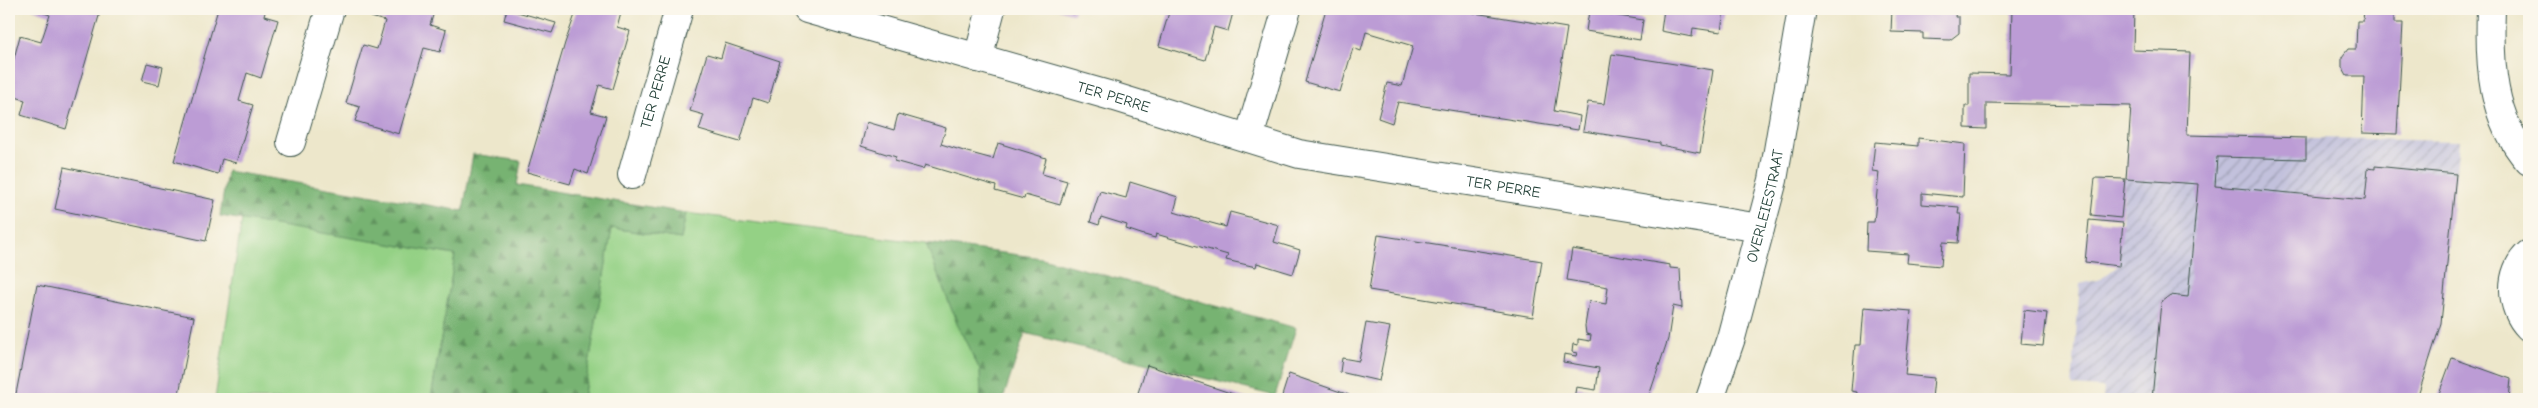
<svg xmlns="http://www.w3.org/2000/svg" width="2538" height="408" viewBox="0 0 2538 408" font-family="'Comic Neue',sans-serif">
	<defs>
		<pattern id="industrial-furrows" width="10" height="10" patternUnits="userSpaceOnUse" patternTransform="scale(1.25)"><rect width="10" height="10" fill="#c2c1dc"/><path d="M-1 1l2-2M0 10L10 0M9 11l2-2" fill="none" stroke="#9d9eb3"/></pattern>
		<pattern id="forest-firs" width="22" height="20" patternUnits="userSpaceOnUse" patternTransform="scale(1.25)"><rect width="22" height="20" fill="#77b372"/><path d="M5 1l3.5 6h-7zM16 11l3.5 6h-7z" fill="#61935e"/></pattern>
	</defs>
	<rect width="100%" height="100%" fill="#fbf7ec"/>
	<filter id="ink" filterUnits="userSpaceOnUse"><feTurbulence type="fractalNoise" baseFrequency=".02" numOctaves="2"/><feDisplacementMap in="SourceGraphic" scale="10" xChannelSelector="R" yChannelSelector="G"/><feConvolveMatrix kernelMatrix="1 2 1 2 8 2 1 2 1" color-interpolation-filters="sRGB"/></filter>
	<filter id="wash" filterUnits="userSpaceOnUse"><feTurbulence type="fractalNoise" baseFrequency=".0096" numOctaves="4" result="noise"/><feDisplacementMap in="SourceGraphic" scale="20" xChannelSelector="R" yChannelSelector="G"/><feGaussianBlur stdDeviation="1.12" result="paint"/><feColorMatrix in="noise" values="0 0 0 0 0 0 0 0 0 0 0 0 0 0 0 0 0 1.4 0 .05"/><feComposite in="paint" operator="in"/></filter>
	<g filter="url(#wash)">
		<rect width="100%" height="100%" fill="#ede7cb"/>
		<path fill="url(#industrial-furrows)" d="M2187,135L2459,141L2441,323L2417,399H2103L2104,388L2072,386L2080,284L2101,279L2119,265L2125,179Z"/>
		<path fill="#94d185" stroke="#5a875c" d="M686,213L926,243L958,326L980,370L981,399H583L612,228L681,239Z
			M242,219L455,255L431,399H215Z"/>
		<path fill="url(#forest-firs)" stroke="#4b7853" d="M473,154L521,161L517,185L686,213L681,239L612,228L583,399H431L455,255L220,216L227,171L463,211Z
			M926,243L1042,258L1296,328L1275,396L1025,333L1003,399H981L980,370L958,326Z"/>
		<g id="blocks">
			<path fill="#bc9cd5" d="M32,9H101L66,129L21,115L25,100L9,95V77L20,36L41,42L50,15Z
				M218,9H266L264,16L278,20L261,78L247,73L239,101L253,105L236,163L222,159L218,174L174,161Z
				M373,9H435L430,25L446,30L440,52L424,48L399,134L355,121L360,107L346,103L363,45L377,49L385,21L371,17Z
				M507,9L556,23L552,33L504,20Z
				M577,9H609L621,12L617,27L630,31L613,89L599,85L595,99L591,112L606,116L588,174L575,169L570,184L527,172L565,43Z
				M1058,9H1075L1074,14Z
				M1170,9H1234L1228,31L1214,27L1205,60L1159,46Z
				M1326,9H1450L1567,28L1554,111L1580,116L1578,130L1398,102L1392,123L1378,118L1387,83L1402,86L1413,46L1366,32L1361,51L1353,48L1340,92L1305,82Z
				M1664,9H1724L1721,32L1693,28L1692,37L1661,31Z
				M1892,9H1956L1955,17H1959V33L1950,40L1923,39V33L1891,32Z
				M2012,9H2134L2133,50L2190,52L2187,135L2306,138V159L2217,157L2215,186L2365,200L2368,168L2375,169V166L2456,174L2441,323L2417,399H2152L2161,302L2170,295L2188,297L2198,184L2126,179L2131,106L1986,103V129L1965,128V106H1969V73L2010,74Z
				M2364,9H2394V23H2403L2397,134L2362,133L2364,76H2347L2342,67V57L2348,49H2356L2357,21H2363Z
				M1589,11L1643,20L1640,40L1586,31Z
				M725,43L780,61L768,103L753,98L740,142L699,130L704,115L690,111L707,54L721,58Z
				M1612,54L1713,70L1700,153L1660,145V143L1583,131L1588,102L1604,104Z
				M147,63L163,67L159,85L142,81Z
				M898,114L946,128L941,144L967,152L993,159L998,143L1046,158L1042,174L1067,181L1060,205L1025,195L1024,199L995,191L996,186L925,165L923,169L894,161L896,157L861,146L867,122L894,130Z
				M1918,138L1965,144L1963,197L1922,193V204L1959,207L1958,214H1961L1958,243L1943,242L1941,266L1907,263L1908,254L1866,251L1867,222H1874L1879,172L1872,171L1875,142L1918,146Z
				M64,167L215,200L206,241L55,209Z
				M2095,178L2125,179L2121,218L2091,215Z
				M1130,182L1178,197L1174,212L1200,220L1226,227L1230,212L1279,225L1274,242L1300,250L1293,274L1257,263L1256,267L1226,260L1228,255L1156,234L1155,238L1141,234L1126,229L1127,225L1101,217L1099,225L1090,222L1100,191L1126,198Z
				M2089,220L2123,223L2119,266L2085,262Z
				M1378,235L1542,261L1533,317L1369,290Z
				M1572,249L1670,265V268L1680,269L1682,308L1673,306L1668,339L1648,399H1574L1576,387L1596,390L1599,368L1563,362L1564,354L1576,356L1577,353L1572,352L1573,344L1578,345V339L1590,341L1591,335L1586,334L1585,326L1589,301L1606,304L1608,287L1567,280Z
				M37,285L194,317L178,399H15Z
				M1864,307L1911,311L1905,375L1934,378L1932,399H1856L1857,392L1851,391L1855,345H1861Z
				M2024,310L2047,313L2043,346L2021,344Z
				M1366,323L1390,327L1379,381L1340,372L1342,358L1359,361Z
				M2452,358L2511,379L2509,399H2437Z
				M1147,365L1248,399H1136Z
				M1289,374L1349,395L1348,399H1281Z"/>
		</g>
	</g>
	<g filter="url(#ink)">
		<use href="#blocks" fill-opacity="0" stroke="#3e564b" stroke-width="1"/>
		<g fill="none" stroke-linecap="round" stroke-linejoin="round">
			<defs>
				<g id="street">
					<path id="s1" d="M807,9L1115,97L1299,154L1760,228"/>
					<path d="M2491,9C2489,63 2491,118 2529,161"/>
					<path d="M978,58L991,9"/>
					<path d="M1249,138L1287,9"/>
					<path d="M291,142L330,9"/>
					<path id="s2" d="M632,175L679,9"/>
					<path d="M2529,254C2508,272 2510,308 2529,327"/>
				</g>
				<g id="secondary">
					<path id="s3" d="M1710,399L1731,338L1773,180L1802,9"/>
				</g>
			</defs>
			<use href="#street" stroke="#3e564b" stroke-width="30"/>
			<use href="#secondary" stroke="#3e564b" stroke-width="30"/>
			<use href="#street" stroke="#fff" stroke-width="28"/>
			<use href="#secondary" stroke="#fff" stroke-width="28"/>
		</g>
	</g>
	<g text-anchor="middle" stroke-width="5" stroke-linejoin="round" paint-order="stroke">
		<g font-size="15" fill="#1f3d34" stroke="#fbf7ec">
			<text dy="5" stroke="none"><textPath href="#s2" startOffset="86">TER PERRE</textPath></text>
			<text dy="5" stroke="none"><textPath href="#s1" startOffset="319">TER PERRE</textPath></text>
			<text dy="5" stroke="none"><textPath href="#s1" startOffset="720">TER PERRE</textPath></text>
			<text dy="5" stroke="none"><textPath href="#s3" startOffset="201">OVERLEIESTRAAT</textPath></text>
		</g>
	</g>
	<rect width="2538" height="408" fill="none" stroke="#fbf7ec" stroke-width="30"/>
</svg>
